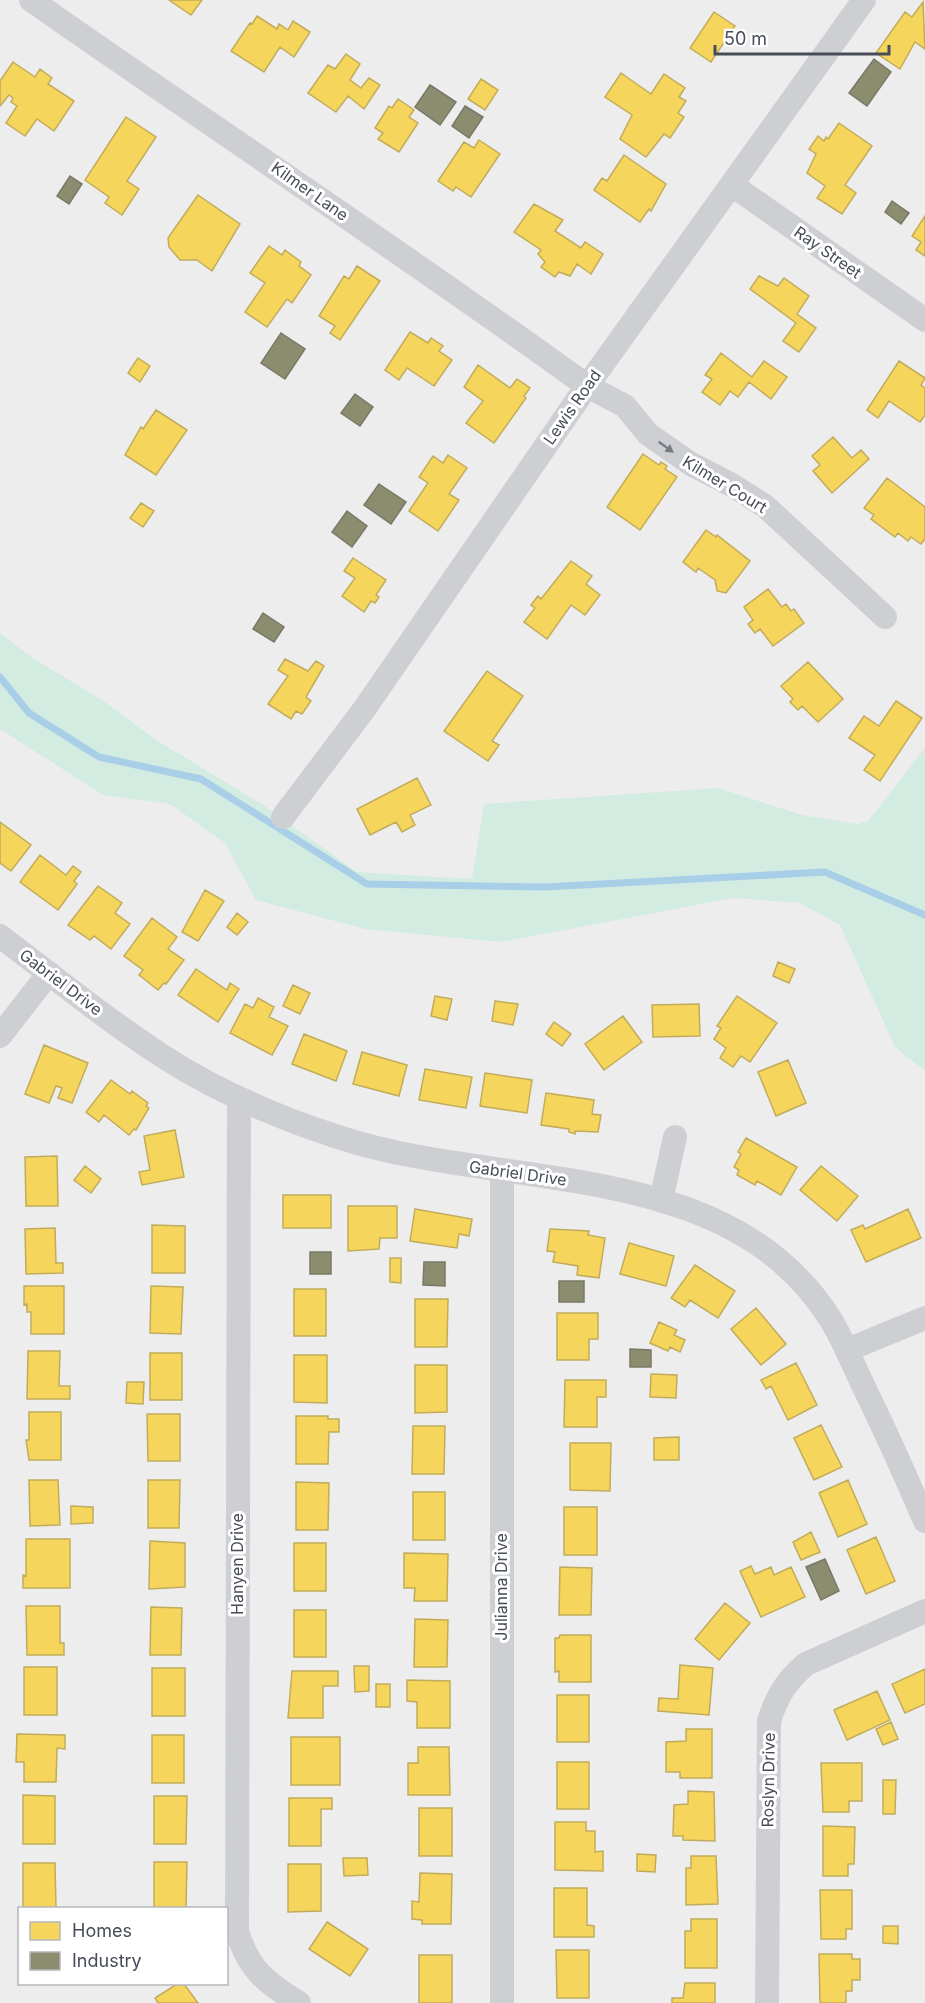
<svg xmlns="http://www.w3.org/2000/svg" width="925" height="2003" viewBox="0 0 925 2003" font-family="Inter,sans-serif">
	<rect width="100%" height="100%" fill="#eeeded"/>
	<path fill="#d2ece1" d="M0,633L31,657L102,700L156,740L262,804L357,872L472,879L484,804L718,788L802,815L858,824L868,821L925,748V1071L895,1047L840,925L800,903L733,898L501,942L365,929L256,900L225,843L170,804L103,795L0,729Z"/>
	<path fill="#f6d55c" stroke="#c1ac5b" stroke-width="1.5" d="M169,0H202L191,15Z
		M923,2L925,49L915,42L900,69L876,53L905,12L912,17Z
		M714,12L735,26L711,62L690,48Z
		M257,16L277,29L279,24L288,30L293,21L310,32L294,57L280,47L264,72L231,51L250,23L252,24Z
		M346,54L360,64L350,80L361,88L369,78L380,85L364,109L348,96L336,112L308,93L328,65L335,69Z
		M13,62L35,77L40,69L52,78L48,84L74,101L54,131L37,119L25,136L6,123L17,106L11,102L13,98L9,95L0,106V81Z
		M621,73L651,94L664,74L685,88L679,97L686,101L678,113L684,117L670,138L664,134L646,157L620,139L632,115L605,97Z
		M481,79L498,90L485,110L468,99Z
		M398,99L414,110L409,117L418,123L399,152L378,139L383,133L375,128L389,106L392,108Z
		M126,117L156,137L127,181L139,189L122,215L105,203L109,197L85,180Z
		M839,123L872,146L845,185L856,193L842,214L817,198L825,186L807,173L816,154L809,149L818,136L824,141L826,137L828,139Z
		M479,140L500,154L471,197L456,187L453,191L438,181L464,142L474,148Z
		M624,155L666,184L651,211L649,209L640,222L594,190L602,178L607,181Z
		M198,195L240,224L212,271L197,260H180L169,247L168,238Z
		M534,204L563,220L555,231L581,248L585,242L603,254L591,274L577,264L570,276L559,272L555,277L541,267L545,262L538,254L541,250L514,232Z
		M925,216V256L916,250L921,242L912,236Z
		M269,246L282,255L285,250L301,262L299,266L311,275L292,303L287,299L267,327L245,312L265,283L250,273Z
		M357,266L380,281L340,340L330,333L335,326L319,316L344,276L349,279Z
		M759,276L778,286L784,278L809,296L797,314L816,328L799,352L783,341L796,323L750,289Z
		M410,332L428,343L431,338L443,346L439,351L452,360L434,386L407,368L399,380L385,370Z
		M721,353L752,377L764,361L787,377L771,399L749,382L738,397L730,391L720,405L702,392L712,379L705,375Z
		M138,358L150,366L140,382L128,373Z
		M899,361L925,378L921,385L925,388V415L920,422L889,401L878,418L867,410Z
		M478,365L510,388L517,379L530,388L524,396L526,398L494,443L466,423L483,401L464,387Z
		M156,410L187,430L156,475L125,455L141,427L143,429Z
		M833,437L852,458L861,450L869,459L832,493L813,471L820,465L812,456Z
		M643,454L659,465L661,462L667,466L665,469L677,477L640,530L607,507Z
		M448,455L467,468L449,494L459,500L438,531L409,511L428,483L419,477L433,456L443,463Z
		M887,478L925,507V539L921,544L911,537L908,541L898,533L895,537L871,519L874,515L864,508Z
		M141,503L154,511L143,527L130,518Z
		M706,530L716,537L717,535L750,561L726,593L717,591L715,580L698,568L696,572L683,562Z
		M353,558L386,580L376,595L379,597L375,603L371,601L364,612L342,596L355,578L344,571Z
		M571,561L592,576L586,584L600,595L585,615L571,605L547,639L524,622L535,608L531,605L538,596L541,599Z
		M768,589L782,607L786,604L791,611L794,609L804,623L773,646L760,629L755,633L748,624L753,620L744,607Z
		M285,659L308,671L316,661L324,666L306,697L311,701L302,714L296,711L291,719L268,704L288,676L278,670Z
		M808,662L843,699L818,722L802,706L798,710L790,702L793,699L781,686Z
		M487,671L523,696L492,741L499,745L488,761L444,731Z
		M896,701L922,718L880,781L864,770L875,755L849,738L864,716L879,726Z
		M417,778L431,805L410,815L415,825L402,832L396,822L370,835L357,809Z
		M0,822L31,845L11,871L0,863Z
		M40,855L66,875L73,866L81,872L74,881L77,884L58,910L20,882Z
		M98,886L122,903L115,913L130,924L111,949L94,936L90,940L68,925Z
		M205,890L224,901L198,941L182,932Z
		M237,913L248,922L237,935L227,927Z
		M152,918L177,937L168,949L184,960L166,984L164,983L158,990L139,975L143,970L124,956Z
		M778,962L795,969L789,983L773,976Z
		M196,969L227,990L230,983L239,989L218,1022L178,995Z
		M293,985L310,993L300,1014L283,1006Z
		M435,996L452,999L447,1020L431,1016Z
		M737,996L777,1023L750,1062L741,1056L733,1067L720,1058L726,1048L714,1039L721,1028L717,1026Z
		M258,998L274,1007L269,1017L288,1026L272,1055L230,1033L245,1004L253,1008Z
		M495,1001L518,1004L513,1025L492,1021Z
		M699,1004L700,1036L653,1037L652,1005Z
		M623,1016L642,1042L604,1070L585,1044Z
		M554,1022L571,1034L562,1046L546,1034Z
		M304,1034L347,1051L336,1081L292,1064Z
		M44,1045L88,1063L72,1103L58,1098L62,1088L56,1086L49,1103L25,1094Z
		M362,1052L407,1065L399,1096L353,1084Z
		M788,1060L806,1103L776,1116L758,1072Z
		M425,1069L472,1077L466,1108L419,1100Z
		M485,1073L532,1080L527,1113L480,1106Z
		M111,1080L130,1094L132,1091L148,1103L146,1106L149,1108L136,1130L134,1129L129,1135L104,1115L99,1122L86,1112Z
		M546,1093L594,1100L592,1114L601,1115L598,1132L575,1131V1134L569,1132V1129L541,1125Z
		M175,1130L184,1177L142,1185L139,1172L150,1170L144,1136Z
		M746,1138L797,1167L781,1195L757,1181L755,1185L737,1175L739,1170L734,1167L741,1154L738,1152Z
		M57,1156L58,1206H26L25,1157Z
		M85,1166L101,1179L91,1193L74,1180Z
		M821,1166L858,1196L837,1221L800,1190Z
		M283,1195H331V1228H283Z
		M348,1206H397V1238H380L379,1249L348,1251Z
		M415,1209L472,1219L469,1236L459,1234L457,1248L410,1241Z
		M908,1209L921,1238L866,1262L851,1230L863,1225L865,1229Z
		M152,1225L185,1226V1273H152Z
		M55,1228L56,1263H63V1273L26,1274L25,1229Z
		M550,1229L589,1231L588,1235L605,1238L599,1278L577,1275L578,1266L553,1262L555,1252L547,1251Z
		M629,1243L674,1256L666,1286L620,1274Z
		M390,1258H401V1283L390,1282Z
		M695,1265L735,1291L718,1318L690,1300L685,1307L671,1298Z
		M24,1286H64V1334H31V1312H27V1304L24,1305Z
		M151,1286L183,1287L181,1334L150,1333Z
		M294,1289H326V1336H294Z
		M415,1299H448L447,1347H415Z
		M756,1308L786,1344L761,1365L731,1329Z
		M557,1313H598V1339H589V1360H557Z
		M659,1322L677,1330L674,1335L685,1340L680,1352L670,1347L668,1351L650,1343Z
		M28,1351H60L59,1386H70V1399H27Z
		M150,1353H182V1400H150Z
		M294,1355H327V1403L294,1402Z
		M796,1363L817,1405L788,1420L771,1386L766,1389L761,1380Z
		M415,1365H447V1412L415,1413Z
		M651,1374L677,1375L676,1398L650,1397Z
		M565,1380H606V1397H597V1427H564Z
		M127,1382H144L143,1404L126,1403Z
		M29,1412H61V1460H29L26,1440H29Z
		M147,1414H180V1461H148Z
		M296,1416H328V1419H339V1432H329L328,1464H296Z
		M821,1425L842,1467L814,1480L794,1438Z
		M413,1426H445L444,1474H412Z
		M679,1437V1460H654V1438Z
		M570,1443H611L610,1491L570,1490Z
		M29,1480H58L60,1525L30,1526Z
		M148,1480H180L179,1528H148Z
		M848,1480L867,1524L838,1537L819,1493Z
		M296,1482L329,1483L328,1530H296Z
		M413,1492H445V1540H413Z
		M71,1506L93,1507V1523L71,1524Z
		M564,1507H597V1555H564Z
		M811,1532L820,1552L801,1560L793,1542Z
		M876,1537L895,1581L866,1594L847,1550Z
		M26,1539H70V1588H23V1575L26,1576Z
		M150,1541L185,1543V1587L149,1589Z
		M294,1543H326V1591H294Z
		M404,1553L448,1554L447,1601H414L415,1588H404Z
		M751,1566L755,1574L771,1567L774,1575L791,1567L805,1597L761,1617L740,1571Z
		M560,1567L592,1568L591,1615H559Z
		M725,1603L750,1623L719,1660L695,1639Z
		M26,1606H60V1643H64V1655H27Z
		M151,1607L182,1608L181,1655H150Z
		M294,1610H326V1657H294Z
		M415,1619L448,1620L447,1667H414Z
		M560,1635H591V1682H559V1671L555,1672V1638H559Z
		M680,1665L713,1668L709,1715L658,1711L659,1698L678,1699Z
		M354,1666H369V1691L355,1692Z
		M24,1667H57V1715H24Z
		M152,1668H185V1716H152Z
		M925,1669V1704L905,1713L892,1684Z
		M292,1671H338V1686H323V1718H288Z
		M407,1680L450,1681V1728H417V1702L407,1701Z
		M376,1684H390V1707H376Z
		M877,1691L890,1720L847,1740L834,1710Z
		M557,1695H589V1742H557Z
		M891,1722L898,1739L883,1745L876,1729Z
		M686,1729H712V1778H680V1772H666V1742L686,1741Z
		M17,1734L65,1735V1749L57,1748L56,1782H24V1762H16Z
		M152,1735H184V1783H152Z
		M291,1737H340V1785H291Z
		M418,1747H449L450,1795H408V1763H418Z
		M557,1762H589V1809H557Z
		M821,1763H862V1801H849V1812H823Z
		M883,1780H896L895,1814H883Z
		M688,1791L714,1792L715,1841L683,1840V1836H673L674,1805L688,1804Z
		M23,1795L55,1796V1844H23Z
		M154,1796H187L186,1844H154Z
		M289,1798H332V1809H321V1846H289Z
		M419,1808H452V1856H419Z
		M555,1822H586V1831H595V1852L603,1851V1871L555,1870Z
		M823,1826L855,1827L854,1864H848V1876H823Z
		M637,1854L656,1855L655,1872L637,1871Z
		M691,1856H716L718,1904L686,1905V1868H691Z
		M343,1858H367L368,1875L344,1876Z
		M154,1862H187L186,1908H154Z
		M23,1863H55L56,1908H23Z
		M288,1864H321V1911L288,1912Z
		M420,1873L452,1874L451,1924H422V1920L412,1919V1901L419,1902Z
		M554,1888H587V1925L594,1926V1937H554Z
		M820,1890H852V1929H846V1939H821Z
		M691,1919H717V1968H685V1931H691Z
		M327,1922L368,1949L350,1976L309,1949Z
		M883,1926H898V1944L883,1943Z
		M556,1950H589V1998H557Z
		M819,1954H852V1959H860V1980H852V1991H846V2003H820Z
		M419,1955H452V2003H419Z
		M685,1983H715V2003H672V1998H683Z
		M177,1984H184L198,2003H158L155,1998Z"/>
	<path fill="#8c8c6e" stroke="#777967" stroke-width="1.5" d="M874,59L891,72L867,106L849,93Z
		M430,85L456,102L440,125L415,107Z
		M465,106L483,117L469,138L452,126Z
		M70,176L82,184L69,204L57,196Z
		M892,201L909,213L901,224L885,212Z
		M281,333L305,349L285,379L261,363Z
		M355,394L373,407L360,426L341,413Z
		M379,484L406,502L391,524L364,505Z
		M347,511L367,526L352,547L332,532Z
		M263,613L284,627L274,642L253,629Z
		M310,1252H331V1274H310Z
		M424,1262H445V1286L423,1285Z
		M559,1281H584V1302H559Z
		M630,1349L651,1350V1367H630Z
		M825,1559L839,1591L821,1600L806,1567Z"/>
	<g fill="none" stroke-linecap="round" stroke-linejoin="round">
		<path stroke="#a9cee7" stroke-width="7" d="M0,677L29,713L99,757L201,779L367,884L545,887L825,872L925,915"/>
		<path stroke="#cecfd3" stroke-width="24" d="M31,0C215,129 404,253 587,386L625,406L648,434L691,464L732,485L765,506L885,617
			M732,185L925,320
			M283,817L365,708L587,386L864,0
			M0,936C54,977 107,1020 164,1057C218,1092 277,1117 338,1137C500,1191 728,1155 831,1320C843,1340 852,1362 862,1383C884,1428 905,1474 925,1521
			M0,1036L49,973
			M239,1099L237,1931C249,1970 265,1982 299,2003
			M502,1171V2003
			M661,1200L675,1137
			M847,1350L925,1318
			M767,2003L769,1721C777,1696 786,1681 806,1664L925,1611"/>
	</g>
	<defs><path id="oneway-solid" d="M-6-.8H1V-3.2L6.5 0L1 3.2V.8H-6Z" transform="scale(1.5)"/></defs>
	<use fill="#767a83" href="#oneway-solid" transform="translate(666 447) rotate(36)"/>
	<g text-anchor="middle" stroke-width="6" stroke-linejoin="round" paint-order="stroke">
		<g font-size="16" fill="#464c58" stroke="#fff">
			<text transform="translate(310 191) rotate(35)" y="6">Kilmer Lane</text>
			<text transform="translate(828 252) rotate(35)" y="6">Ray Street</text>
			<text transform="translate(572 407) rotate(-55)" y="6">Lewis Road</text>
			<text transform="translate(725 484) rotate(31)" y="6">Kilmer Court</text>
			<text transform="translate(61 982) rotate(37)" y="6">Gabriel Drive</text>
			<text transform="translate(518 1173) rotate(8)" y="6">Gabriel Drive</text>
			<text transform="translate(237 1564) rotate(-90)" y="6">Hanyen Drive</text>
			<text transform="translate(501 1587) rotate(-90)" y="6">Julianna Drive</text>
			<text transform="translate(768 1780) rotate(-89)" y="6">Roslyn Drive</text>
		</g>
	</g>
	<rect x="18" y="1907" width="210" height="78" fill="#ffffff" stroke="#b5b7bc" stroke-width="1.5"/>
	<rect x="30" y="1922" width="30" height="18" fill="#f6d55c" stroke="#b5b7bc" stroke-width="1.5"/>
	<text x="72" y="1937" font-size="18" fill="#464c58">Homes</text>
	<rect x="30" y="1952" width="30" height="18" fill="#8c8c6e" stroke="#b5b7bc" stroke-width="1.5"/>
	<text x="72" y="1967" font-size="18" fill="#464c58">Industry</text>
	<path d="M715 45v9h174v-9" fill="none" stroke="#464c58" stroke-width="3"/>
	<text x="724" y="45" font-size="18" fill="#464c58" stroke="#ffffff" stroke-width="4.5" paint-order="stroke">50 m</text>
</svg>
